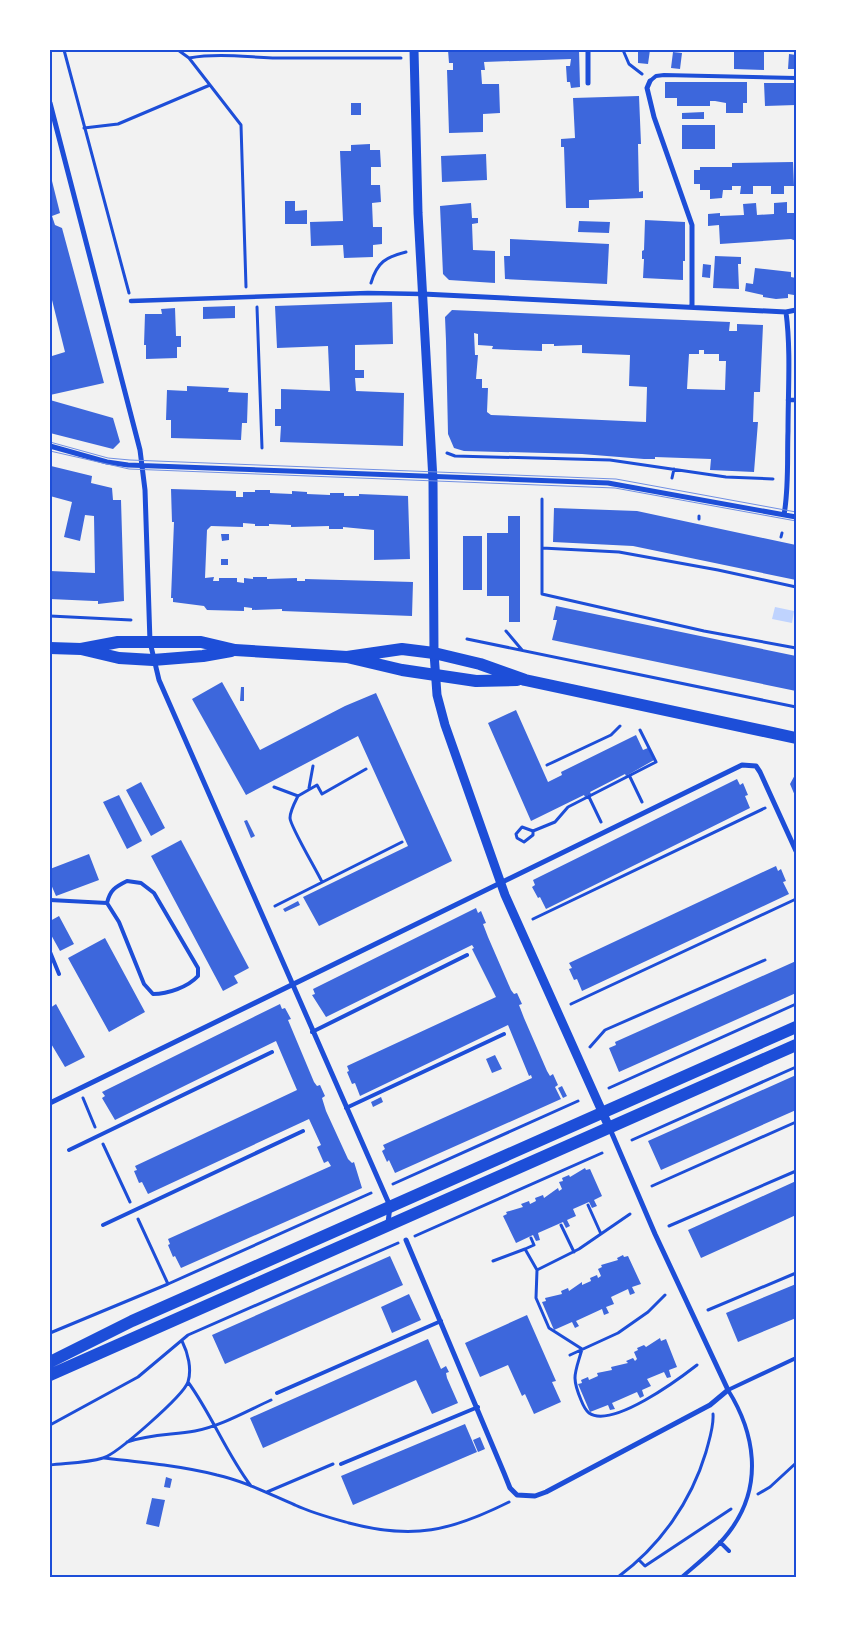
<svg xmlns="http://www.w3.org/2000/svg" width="846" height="1627" viewBox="0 0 846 1627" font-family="Ubuntu,sans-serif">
	<rect width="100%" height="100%" fill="#f2f2f2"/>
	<path fill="#bfd3fe" d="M775,607L794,611L792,623L772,619Z"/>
	<path fill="#3d67dc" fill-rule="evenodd" d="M448,50H579L580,87L571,88L570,82H567L566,66H570L571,59L484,62L485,70H481L482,84H499L500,113L483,114V132L449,133L447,70H453V63H449Z
		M638,50H650L648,64L638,63Z
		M734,50L764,51V70L734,69Z
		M673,52L682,53L680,69L671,68Z
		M789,54L796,55V69H788Z
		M665,82H747V103H743V113H726V103L715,101H710V106H677V98H665Z
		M764,83H796V105L765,106Z
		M639,96L641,144H638L639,192L643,191V198L589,200V208H566L564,147H561V139L575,138L573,98Z
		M351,103H361V115H351Z
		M704,112V119H682V113Z
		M682,125H715V149H682Z
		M370,144V150H380L381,167H371V185H380L381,202L372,203L373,227H382V244L373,245V257L344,258L343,245L311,246L310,222L343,221L340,151H351V145Z
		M486,154L487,180L442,182L441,156Z
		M793,162L794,186H784V194H771V186H753V194H740L741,186H732V190H723L722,198L710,199V190H700V184H694V170H700V167H732V163Z
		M51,177L60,213L52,216L55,225L62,228L104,383L50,395V352L52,356L65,352L50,292Z
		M285,201H295V211L307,210V224H285Z
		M787,202V213H796V241L791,239L720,244L719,225L708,226V214L720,213V216L744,215L743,204L756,203L757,215L774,214V203Z
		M471,203L472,218H478V223L472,224L473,250L495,251V283L449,280L443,274L440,206Z
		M645,220L685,222V261H683V280L643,278L644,259H642V251L644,250Z
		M579,221L610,222L609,233L578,232Z
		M510,239L609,244L607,284L505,279L504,256H510Z
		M715,256L741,257V264H738L739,289L713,288Z
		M703,264L711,265L710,278L702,277Z
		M755,268L791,272V277L796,278L794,295L788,294V298L776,299L763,297V295L745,291L746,283L753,284Z
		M392,302L393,344L355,345V370H364V378H355L356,391L404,393L403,446L280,442L281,426H275V409H281V389L330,391L328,346L277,348L275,306Z
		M235,306V318L203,319V307Z
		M175,308L176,336H181V347H177V358L146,359V345H144L145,314H162L161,309Z
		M452,310L730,322L729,331H737V324L763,325L760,392H754L753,422H758L754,472L710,470L711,459L655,457V459H644L582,454L464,451L454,448L448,434L446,341L445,317ZM474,333L478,334V345L493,346L492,349L542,351V344H554V346L582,345V353L630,355L629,386L647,387L646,422L491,415L487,412L488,388H482V379H476L478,355H475ZM699,350H704V354H719V361H726L725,390L687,389L689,354H699Z
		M187,386L229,388L228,392L248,393L247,423H242L241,440L171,438V420H166L167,390L187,391Z
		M50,400L113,418L120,442L113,449L50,433Z
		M51,466L92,476L91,483L112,488L113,500H121L124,601L98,604V601H94L50,599V571L95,573L94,516L85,515L80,541L64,537L72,502L50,496Z
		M171,489L236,491V497H243V492H255V490H270V493L292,494V491L307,492V494L330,495V493H344V496H359V494L408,496L410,559L374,560V530L343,527V529H329V526L291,527V525L269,524V526H255V524L243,523V527L211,526L207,530L205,578L214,577L213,581H219V578H237V582L244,583V578L253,579V577H267V579L297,578V581H305V579L413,582L412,616L282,611V609L252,610V608L244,607V611L207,610L204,606L173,602V598H171L174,522H172Z
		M554,508L637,511L796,545V580L633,546L553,542Z
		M508,516H520V622H509V596H487V533H508Z
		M221,534H229V540L222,541Z
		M463,536H482V590H463Z
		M221,559H228V565H221Z
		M556,606L796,656V691L552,640L557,620H553Z
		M222,682L260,750L345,706L376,693L452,861L319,926L303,897L408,846L358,736L246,795L192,699Z
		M241,687H244V701H240Z
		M516,710L548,782L562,775L561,772L636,735L643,750L648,748L654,760L626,776L625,774L590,792L591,794L585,797L584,795L531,821L488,723Z
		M796,773V798L790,784Z
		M737,779L740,785L743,783L748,795L745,796L750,808L546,909L540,897L538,898L532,887L535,885L533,880Z
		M141,782L165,828L151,836L126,790Z
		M119,795L142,841L127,849L103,802Z
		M247,820L255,836L251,838L244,821Z
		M181,840L249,968L234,976L238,983L223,991L151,856Z
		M89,854L99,880L56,896L50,882V869Z
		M776,866L778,871L781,869L786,881L783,882L789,894L582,991L577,979L574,980L569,969L572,968L569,963Z
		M298,901L300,905L285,912L283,909Z
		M476,908L478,913L481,911L486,923L483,924L488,937L511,990L514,994L517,993L522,1004L519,1005L524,1018L547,1071L550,1076L553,1074L558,1085L555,1087L561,1099L395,1173L389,1160L387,1162L382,1151L385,1149L383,1145L532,1078L531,1075L529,1076L508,1025L360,1096L355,1083L352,1084L347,1072L349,1071L347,1066L496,997L472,949L474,948L472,945L326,1017L312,995L315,994L313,989Z
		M59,916L74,944L60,951L50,933V921Z
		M105,938L145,1012L109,1032L68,958Z
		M796,961V993L619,1072L609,1048L616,1045L615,1042Z
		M56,1004L85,1057L65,1067L50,1042V1008Z
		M280,1004L282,1009L285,1008L291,1019L288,1020L314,1082L317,1086L320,1085L325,1096L322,1098L326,1111L348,1159L352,1163L354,1162L362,1188L181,1268L175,1256L173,1257L168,1245L170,1244L168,1239L331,1166L328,1161L324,1163L317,1147L321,1145L309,1119L148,1194L142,1182L139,1183L134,1171L137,1170L135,1166L297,1090L276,1041L115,1120L102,1098L105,1096L102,1092Z
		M495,1055L502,1069L492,1073L486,1059Z
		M796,1075V1110L661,1170L648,1141Z
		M562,1086L567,1096L563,1098L558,1088Z
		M381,1097L383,1102L373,1107L371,1102Z
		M585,1168L586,1170L590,1169L602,1196L594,1200L597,1206L592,1208L589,1202L573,1209L576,1216L567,1220L570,1226L566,1228L563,1222L538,1233L540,1240L536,1241L533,1235L516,1243L503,1216L507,1214L506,1212L523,1207L521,1204L529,1201L530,1204L536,1201L535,1198L543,1195L544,1198L558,1188L559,1191L562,1189L559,1182L563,1181L562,1178L569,1175L570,1177Z
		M796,1181V1215L701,1258L688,1230Z
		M623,1255L624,1257L628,1256L641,1284L632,1287L635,1293L630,1295L628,1289L611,1297L614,1304L606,1307L609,1313L604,1315L602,1309L576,1321L579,1326L575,1328L572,1322L554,1330L542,1302L546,1301L545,1298L562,1294L561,1291L568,1288L569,1291L582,1282V1285L591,1281L590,1278L597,1275L598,1278L601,1276L598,1269L602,1267L601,1265L618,1260L617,1258Z
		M390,1256L403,1285L225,1364L212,1335Z
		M796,1284V1318L738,1342L726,1313Z
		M409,1294L421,1320L392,1333L381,1307Z
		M527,1315L556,1381L552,1382L561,1402L534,1414L525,1394L522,1396L508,1365L480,1377L465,1343Z
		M660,1338L661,1341L666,1339L677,1367L669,1370L671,1377L667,1378L664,1372L647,1379L651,1386L642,1390L644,1396L640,1398L637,1392L612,1403L615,1409L610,1410L608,1405L590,1412L578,1384L582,1383L581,1380L588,1377L589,1380L598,1376L597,1373L612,1370L611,1367L628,1363L626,1361L633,1358L635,1361L637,1359L634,1352L638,1350L637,1348L644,1345L646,1347Z
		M428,1339L441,1369L446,1366L449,1372L446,1373L447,1378L458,1403L432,1414L416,1380L263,1448L250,1418Z
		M465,1424L477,1452L353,1505L341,1476Z
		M480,1437L485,1449L478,1452L473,1440Z
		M166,1477L172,1479L170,1488L164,1487Z
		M152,1498L165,1500L159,1527L146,1524Z"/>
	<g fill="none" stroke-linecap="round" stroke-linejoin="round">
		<path stroke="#1d4ed8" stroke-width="3" d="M64,50L129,293
			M178,50L189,58C224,52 257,59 293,58C329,58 365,58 401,58
			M623,50L629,64L642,74
			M189,58L241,125L246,287
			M84,128L118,124L210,85
			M371,283C377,262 386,257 406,252
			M257,307L262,448
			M447,453L455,456L610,460L726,477L773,479
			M672,478L674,469
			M542,499V594L704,631L796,648
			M699,519V516
			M781,537L782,533
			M542,548L619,552L718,570L796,587
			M50,616L131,620
			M506,631L522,650
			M467,639L796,707
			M547,765L611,735L620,726
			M630,777L642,802
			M274,787L298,796L317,785L322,794L366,769
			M309,788L313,766
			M298,796C295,802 290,811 290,818C290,826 317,871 322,882
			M589,797L601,822
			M533,831L522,827L516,834L517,838L524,842L533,835V831L555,822L568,807L656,762L640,730
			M275,906L402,842
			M533,919L765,808
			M571,1004L796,899
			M590,1047L605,1030L765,960
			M609,1088L796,1004
			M83,1098L95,1127
			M632,1140L796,1067
			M103,1144L130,1202
			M393,1184L578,1101
			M652,1186L796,1122
			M588,1205L601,1234
			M138,1219L168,1284
			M561,1225L574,1252
			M669,1226L796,1171
			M415,1236L602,1153
			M525,1249L534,1245L531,1238
			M493,1261L525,1249L537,1270L536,1298L549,1328L582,1349C575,1374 571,1376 581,1400C583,1405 585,1410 589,1413C612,1429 679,1379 697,1365
			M537,1270L579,1249L630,1214
			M708,1310L796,1273
			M50,1333L168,1284L371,1193
			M570,1355L618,1333L648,1312L665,1295
			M188,1382C212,1415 226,1453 251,1486
			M50,1425L138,1377L188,1335L398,1243
			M127,1442C150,1434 172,1435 195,1431C221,1426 247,1411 271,1400
			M104,1458C141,1462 181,1466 217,1475C244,1481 269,1494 295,1505C312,1513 331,1518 349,1523C413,1540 451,1531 509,1502
			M50,1465C67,1463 87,1463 103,1458C117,1454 183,1396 188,1382C192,1369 188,1353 182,1341
			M267,1492L333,1464
			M758,1494L770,1487L796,1463
			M639,1560L645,1566L731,1509
			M618,1577C660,1546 691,1502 706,1452C709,1440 714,1427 713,1414"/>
		<path stroke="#1d4ed8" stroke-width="4" d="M650,81L656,76L664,75L796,78
			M127,881L141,883L154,893L198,968V976C188,987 168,994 153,994L144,984L119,922L107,903C110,890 115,887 127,881Z
			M50,900L107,903
			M50,952L59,974
			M312,1032L467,955
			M346,1108L504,1034
			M69,1150L272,1052
			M103,1225L303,1131
			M277,1393L441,1321
			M341,1464L478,1407
			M720,1542L729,1551
			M682,1577C699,1562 719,1547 732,1528C763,1484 755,1433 728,1390L796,1358"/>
		<path stroke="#1d4ed8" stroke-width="4.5" d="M131,301L368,293L422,294
			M788,400H796"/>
		<path stroke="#1d4ed8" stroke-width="5" d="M588,50V83
			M650,81L647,88L654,117L692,225V307
			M50,103L140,450L145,490L150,642L159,680L390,1206L388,1223
			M423,294L786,312L796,310
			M50,446L107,462L128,465L608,483L796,517
			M784,515C789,487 787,458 788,431C788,391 791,351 786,312
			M50,1103L742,765L756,766L760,772L796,851
			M406,1240L504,1473L510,1488L517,1495L535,1496L546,1492L710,1405L728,1390L655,1234L610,1129"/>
		<path stroke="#1d4ed8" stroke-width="9" d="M414,50L418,213L433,480L434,653L437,695L445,725L505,895L609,1127"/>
		<path stroke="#1d4ed8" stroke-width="12" d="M50,648L81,649L119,658L153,660L203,656L231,651
			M81,649L118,642H201L235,650L347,657L402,670L476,681L517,680
			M347,657L402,649L434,653L480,664L525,680L796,738
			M50,1362L132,1321L796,1027
			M50,1375L796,1045"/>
		<path stroke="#7290e2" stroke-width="1" d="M50,442L108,458L130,460L616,479L796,512
			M50,451L129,469L615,488L796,521"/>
	</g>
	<rect width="846" height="1627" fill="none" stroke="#ffffff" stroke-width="102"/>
	<rect x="51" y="51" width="744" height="1525" fill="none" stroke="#1d4ed8" stroke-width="2"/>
</svg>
